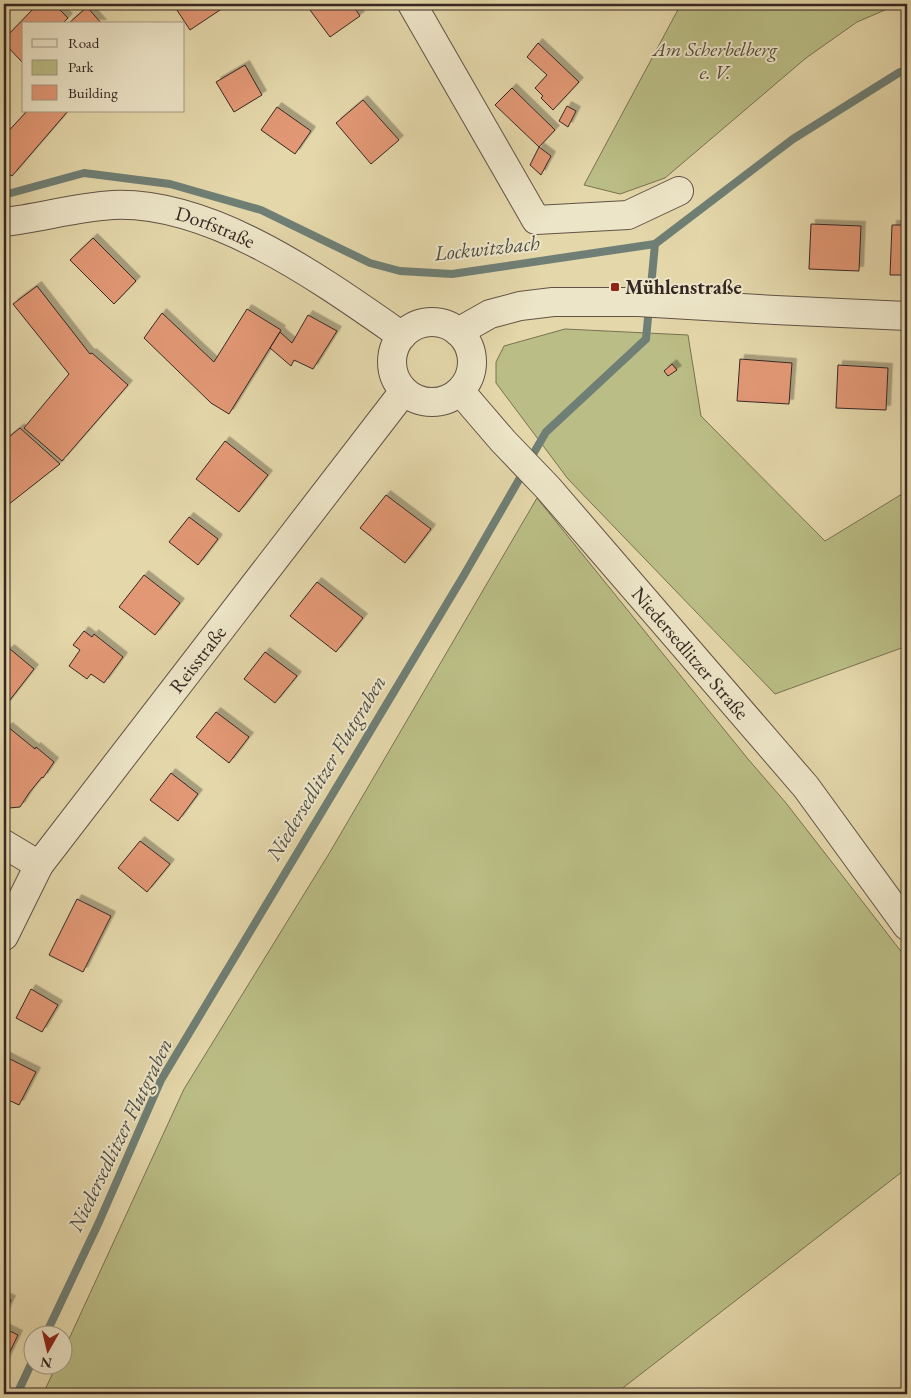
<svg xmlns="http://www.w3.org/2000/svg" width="911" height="1398" viewBox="0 0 911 1398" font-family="'EB Garamond',serif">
	<defs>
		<filter id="shadow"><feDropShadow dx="4.5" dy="-4.5" stdDeviation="0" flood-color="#0004"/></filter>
	</defs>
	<rect width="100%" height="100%" fill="#e4d7aa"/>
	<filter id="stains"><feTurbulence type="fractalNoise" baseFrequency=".004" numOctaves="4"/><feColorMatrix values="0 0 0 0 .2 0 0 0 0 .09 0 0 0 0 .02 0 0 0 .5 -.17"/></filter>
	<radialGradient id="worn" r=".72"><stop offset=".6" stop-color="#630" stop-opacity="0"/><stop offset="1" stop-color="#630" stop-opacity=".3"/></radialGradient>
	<path fill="#babd85" stroke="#787254" d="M681,4H899L857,22L806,58L665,178L620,194L584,185Z
		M565,329L688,335L701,416L825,541L907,491V646L775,694L568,479L496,383V362L504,346Z
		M537,498L748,759L786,803L907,959V1168L615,1394H43L56,1366H62L63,1352L184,1089L330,852Z"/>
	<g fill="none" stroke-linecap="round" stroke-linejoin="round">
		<path stroke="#6f7f75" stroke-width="8" d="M4,193H11L84,173L170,184L261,210L370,263L400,271L452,274L655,244L793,139L900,72L907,70
			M529,461L546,432L646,339L655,244
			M45,1336L99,1222L161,1080L464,575L524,471
			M17,1394L32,1362"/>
	</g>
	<path fill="#e29875" stroke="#352723" filter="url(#shadow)" d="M38,4H54L68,18L62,24H24L23,63L4,43V39Z
		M173,4H229L190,30Z
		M310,4H352L360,16L330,37L307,6Z
		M87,7L102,24H68Z
		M538,43L579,82L553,110L541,98L543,96L535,88L547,75L527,57Z
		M245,65L262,95L234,112L216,82Z
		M512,88L555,130L539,147L495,105Z
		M363,100L399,140L371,164L336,123Z
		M567,106L576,111L568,127L559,121Z
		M277,107L311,131L295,154L261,130Z
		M27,111H68L12,176L4,171V136Z
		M539,147L551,156L541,175L530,165Z
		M811,224L861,226L859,271L809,269Z
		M892,225H907V275H890Z
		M93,238L136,281L114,304L70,260Z
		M37,286L90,354L92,353L128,385L62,461L24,428L69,374L13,304Z
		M247,309L281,330L229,414L211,403L144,338L162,313L214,362Z
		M308,315L337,331L313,369L294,360L291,366L270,348L280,332L292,343Z
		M740,359L792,363L789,404L737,401Z
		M672,364L677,370L668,376L664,371Z
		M838,365L888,368L886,410L836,408Z
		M20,428L60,464L4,508V441Z
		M225,441L268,475L239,512L196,479Z
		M386,495L431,529L405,563L360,528Z
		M189,517L218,539L198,565L169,542Z
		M144,575L180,603L155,635L119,607Z
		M317,582L363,618L336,652L290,616Z
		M84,631L92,637L94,634L123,657L104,683L91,674L87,679L69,666L80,650L73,645Z
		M10,649L34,669L6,705L4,704V650L7,652Z
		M265,652L297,676L275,703L244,679Z
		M216,712L249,737L229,763L196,737Z
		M8,727L35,749L36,747L54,762L43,778L42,777L29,793L20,807L9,808L4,805V732Z
		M171,773L198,794L178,821L150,800Z
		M140,841L170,864L147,892L118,868Z
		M77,899L111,916L83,972L49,955Z
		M31,989L58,1005L42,1032L16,1018Z
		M4,1056L36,1072L19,1105L4,1098Z
		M4,1297L11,1300L4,1315Z
		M4,1328L18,1335L4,1364Z"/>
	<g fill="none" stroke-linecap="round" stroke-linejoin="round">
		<defs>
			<g id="minor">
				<path d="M412,4L536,220L628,215L679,191"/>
				<path id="s1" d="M4,222C40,218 76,207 113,205C213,201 323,281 402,336"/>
				<circle cx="432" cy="362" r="40"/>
				<path d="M458,332L490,314L520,306L553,302H638L775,310L907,316"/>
				<path id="s2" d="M460,391L503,441L548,488L806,787L907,926"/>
				<path d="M4,844L39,865"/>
				<path id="s3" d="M4,936L39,865L404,391"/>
			</g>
		</defs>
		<use href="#minor" stroke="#615345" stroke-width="30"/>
		<use href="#minor" stroke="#ede5c8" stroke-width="28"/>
	</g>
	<rect fill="#8f2418" stroke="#ede5c8" stroke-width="2" x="610" y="282" width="10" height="10" rx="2.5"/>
	<g text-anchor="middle" stroke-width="4" stroke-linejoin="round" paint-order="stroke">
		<g font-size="20" font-style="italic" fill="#564c3c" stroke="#ede5c8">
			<text x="715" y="56">Am Scherbelberg<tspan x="715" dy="23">e. V.</tspan></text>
		</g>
		<g font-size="20" fill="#352723" stroke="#ede5c8">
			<text dy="7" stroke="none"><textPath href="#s1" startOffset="216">Dorfstraße</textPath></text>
			<text dy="7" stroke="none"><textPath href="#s2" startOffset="349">Niedersedlitzer Straße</textPath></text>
			<text dy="7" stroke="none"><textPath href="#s3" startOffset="339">Reisstraße</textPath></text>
		</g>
		<g font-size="20" font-weight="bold" fill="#352723" stroke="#ede5c8" text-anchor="start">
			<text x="625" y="294">Mühlenstraße</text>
		</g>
		<g font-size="21" font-style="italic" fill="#4d4c45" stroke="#ede5c8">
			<text transform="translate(487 248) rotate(-6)" y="7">Lockwitzbach</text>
			<text transform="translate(326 768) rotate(-59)" y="7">Niedersedlitzer Flutgraben</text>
			<text transform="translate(120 1135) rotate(-64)" y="7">Niedersedlitzer Flutgraben</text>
		</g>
	</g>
	<rect width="911" height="1398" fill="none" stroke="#e4d7aa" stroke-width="20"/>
	<rect x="5" y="5" width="901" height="1388" fill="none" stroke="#352723" stroke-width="2.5"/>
	<rect x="10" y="10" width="891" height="1378" fill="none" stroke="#352723"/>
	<rect x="22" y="22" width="162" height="90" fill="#ede5c8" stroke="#a39986"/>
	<rect x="32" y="39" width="25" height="8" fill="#ede5c8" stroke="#a39986"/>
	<text x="68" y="48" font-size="15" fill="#352723">Road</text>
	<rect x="32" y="60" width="25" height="15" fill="#babd85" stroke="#a39986"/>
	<text x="68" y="72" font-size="15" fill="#352723">Park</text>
	<rect x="32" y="85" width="25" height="15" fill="#e29875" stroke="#a39986"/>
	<text x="68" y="98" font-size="15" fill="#352723">Building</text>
	<g transform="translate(48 1350) rotate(188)"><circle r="24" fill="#ede5c8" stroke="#a39986"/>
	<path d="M0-4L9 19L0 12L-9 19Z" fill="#8f2418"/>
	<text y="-8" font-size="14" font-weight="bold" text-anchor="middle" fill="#352723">N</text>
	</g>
	<rect width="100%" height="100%" filter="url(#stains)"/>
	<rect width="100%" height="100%" fill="url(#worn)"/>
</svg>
